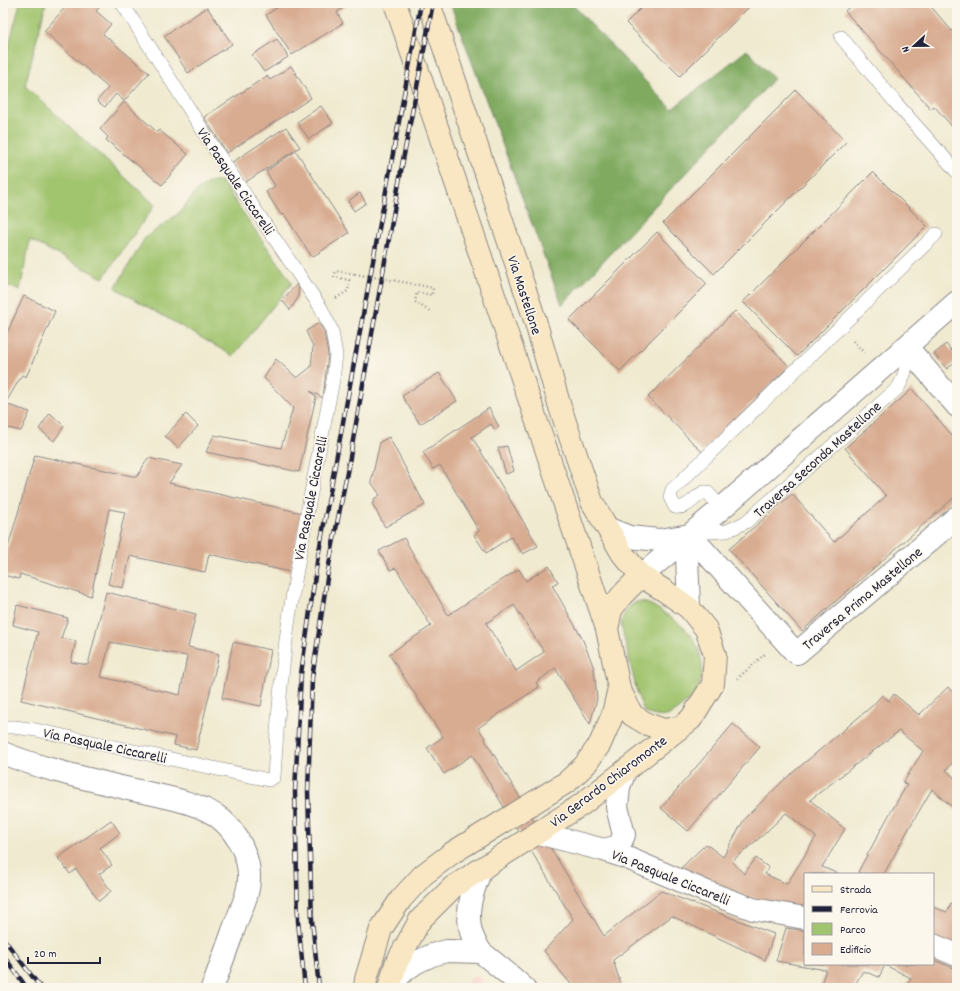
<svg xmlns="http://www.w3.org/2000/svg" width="960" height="991" viewBox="0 0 960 991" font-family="Dekko,sans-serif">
	<rect width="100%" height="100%" fill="#fbf7ec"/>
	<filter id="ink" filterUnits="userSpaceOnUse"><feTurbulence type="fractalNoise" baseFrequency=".025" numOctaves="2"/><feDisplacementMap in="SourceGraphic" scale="8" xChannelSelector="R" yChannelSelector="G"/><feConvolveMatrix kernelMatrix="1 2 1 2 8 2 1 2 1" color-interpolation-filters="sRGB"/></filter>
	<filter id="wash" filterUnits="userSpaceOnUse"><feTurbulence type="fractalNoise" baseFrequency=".012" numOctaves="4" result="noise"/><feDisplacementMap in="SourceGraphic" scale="16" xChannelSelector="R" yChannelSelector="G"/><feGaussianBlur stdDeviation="0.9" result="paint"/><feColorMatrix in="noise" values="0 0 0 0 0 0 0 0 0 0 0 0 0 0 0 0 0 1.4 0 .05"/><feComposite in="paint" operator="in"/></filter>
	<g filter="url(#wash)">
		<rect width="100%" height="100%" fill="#f0ead0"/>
		<path fill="#f7d1c6" d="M475,974L490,988H462Z"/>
		<path fill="#a1c46e" stroke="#627354" d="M20,3H46L25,86L155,205L103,278L30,240L20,290L3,284V68Z
			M221,181L292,283L233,356L115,288L145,238L179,213L196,192L208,183Z
			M636,602C647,601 655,607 664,613C672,618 683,626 690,634C704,652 707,678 693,697C691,700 686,702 683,705C667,718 665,719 645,713L638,696L621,625C623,614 626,608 636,602Z"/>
		<path fill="#80aa61" stroke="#51664e" d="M450,3H571L672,109L747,50L774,79L562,305Z"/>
		<g id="blocks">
			<path fill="#d8ac91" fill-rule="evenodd" d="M69,3H101L102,4L96,11L111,24L103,34L149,73L124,101L116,94L105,107L97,101L108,88L44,31Z
				M284,3H348L349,4L337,12L343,23L292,55L266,15Z
				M646,3H753L680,76L626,23Z
				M854,3H928L957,37V132L934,106L931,109L845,11Z
				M207,7L232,44L188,73L164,36Z
				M277,39L288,57L264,72L252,55Z
				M291,66L311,98L227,153L204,117L267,76L270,80Z
				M796,90L846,142L714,274L663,223Z
				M124,102L157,132L159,130L188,154L162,185L106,140L108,137L100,129Z
				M321,106L333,123L309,139L297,122Z
				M286,127L300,147L244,183L231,163Z
				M296,151L349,233L312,257L284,214L282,216L266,192L275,186L266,171Z
				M873,172L927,226L797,356L743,302Z
				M360,193L366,203L354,211L348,201Z
				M657,232L707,284L620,371L569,320Z
				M299,282L298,298L290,310L282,300Z
				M24,296L55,311L26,377L22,375L5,404L30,412L21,431L3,427V341Z
				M735,311L789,366L702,452L648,397Z
				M319,323L324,332L328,354L323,398L310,391L316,397L299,472L206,452L214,435L281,448L293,408L264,378L276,359L297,378L311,367L313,347L306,331Z
				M946,344L957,357V360L947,369L934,354Z
				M439,373L457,401L420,424L402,396Z
				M912,389L957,441V495L802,631L729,549L792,494L834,542L886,496L845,448Z
				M489,408L499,427L495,430L491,424L472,437L538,546L523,554L511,537L486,553L474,535L479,531L440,465L433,469L423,452Z
				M50,413L64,426L54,441L39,429Z
				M186,414L198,426L178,448L165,436Z
				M389,437L425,505L385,527L372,503L375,502L374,499L380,495L371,482L380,442Z
				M507,446L514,471L506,474L498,448Z
				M35,455L137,477L148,458L182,465L169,483L302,513L290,572L209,554L205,572L130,556L123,588L108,584L125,512L109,509L91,596L20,574L19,579L3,575V564Z
				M404,538L448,615L519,569L526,581L549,566L558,582L552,585L582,638L594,668L597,699L590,724L555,668L536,683L539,687L478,728L486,739L485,740L604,936L661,891L774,934L765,960L672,916L613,960L622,988H574L544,951L573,919L472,755L444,774L427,748L443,737L389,654L431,626L396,568L390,570L379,551ZM514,605L544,652L516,671L486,623Z
				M106,592L196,614L188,647L219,654L196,750L174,745L176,737L21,700L38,632L13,625L17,605L68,618L61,638L76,641L71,662L88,665ZM110,642L187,656L180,695L101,677Z
				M233,642L271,650L261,706L222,698Z
				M948,687L957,697V767L953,762L946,770L957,780V811L932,789L908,830L884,874H861L858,872L889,815L907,785L903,783L923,751L899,731L810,800L845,829L822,867L839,874H805V910H792L696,880L681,868L706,844L723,857L745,818L784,780L871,707L882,695L889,701L894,694L919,715ZM786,813L816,837L787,884L765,874L769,868L756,858L744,874L732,861L762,836Z
				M733,724L760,747L688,831L661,808Z
				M111,820L120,833L100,848L112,865L99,874L111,891L99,901L76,869L70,874L58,858Z
				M951,903L957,905V947L933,938V907L947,912Z
				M786,928L805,931V964H933V960L957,969V988H903L911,978L885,965L879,977L863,971L853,988H827L821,984L826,970L776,961Z"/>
		</g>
	</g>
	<g filter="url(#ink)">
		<use href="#blocks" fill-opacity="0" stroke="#898686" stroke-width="1"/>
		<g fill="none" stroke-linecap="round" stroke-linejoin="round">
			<defs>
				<path id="lane" d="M841,37L895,102L957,172
					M722,508L707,492H704C694,497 688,509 675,507L670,497L672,490L936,234
					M693,533L727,531L746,522L898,388C906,375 908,363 907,348
					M3,727H15L36,730L269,780L274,777C277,726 281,676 288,625C300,543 317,462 333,380L336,355L332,331L321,308L214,148L122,3"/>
				<path id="street" d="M907,347L957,406
					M609,529L629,537L659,540L690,535
					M690,535L794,651L797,653L957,517
					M641,576L722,508L957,302
					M689,608L687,556L690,535
					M3,753C42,769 84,778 125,788C153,795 201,801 222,820C238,834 250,858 249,879C249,893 242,907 237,920C229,942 221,965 212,988
					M538,833L604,850L625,857L707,892L753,909L805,918
					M604,850L619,846L624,835L617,807L619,787L625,771
					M933,945L957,955
					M481,952C477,946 473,939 471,932C465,909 473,891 481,869
					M391,984L404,971L415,963L432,955L447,951L481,952L507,973L524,988"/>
				<path id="secondary" d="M607,629L611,610L622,595L641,576
					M619,688L632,715L647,724L664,730L679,728
					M365,988L366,979L381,929L401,899L423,875L452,853L567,782L585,765L600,744L613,714L619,688L607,629L395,3
					M389,988L396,964L420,920L453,887L581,805L691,719L713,684L715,655L706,629L689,608L665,591L641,576L622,553L592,502L560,407L535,320L429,3"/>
			</defs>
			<use href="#lane" stroke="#898686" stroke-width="14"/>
			<use href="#street" stroke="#898686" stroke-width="24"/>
			<use href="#secondary" stroke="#898686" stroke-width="24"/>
			<path stroke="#898686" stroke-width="2.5" stroke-dasharray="1 3" stroke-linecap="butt" d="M414,284L433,288L432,295L417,292L415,302L431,312
				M336,298L348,291L349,280L334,277L336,271L355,274
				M853,341L864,353
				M737,679L766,653"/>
			<use href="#lane" stroke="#fff" stroke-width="13"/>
			<use href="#street" stroke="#fff" stroke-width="22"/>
			<use href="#secondary" stroke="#f9e7c3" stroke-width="22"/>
			<defs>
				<path id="rail" d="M3,938L41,988
					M3,955L27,988
					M305,988L298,921L295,792L301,674L317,562L421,3
					M319,988L312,920L308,792L312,678L329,565L350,457L403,160L433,3"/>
			</defs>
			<use href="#rail" stroke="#22223b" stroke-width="4.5"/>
			<use href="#rail" stroke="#fbf7ec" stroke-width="3" stroke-dasharray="9" stroke-linecap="butt"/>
			<path stroke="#898686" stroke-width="2.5" stroke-dasharray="1 3" stroke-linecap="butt" d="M355,274L414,284"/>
		</g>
	</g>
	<g text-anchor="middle" stroke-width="3" stroke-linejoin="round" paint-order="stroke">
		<g font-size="15" fill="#22223b" stroke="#fbf7ec">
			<text transform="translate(236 181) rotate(56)" y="5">Via Pasquale Ciccarelli</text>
			<text transform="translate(525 295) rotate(72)" y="5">Via Mastellone</text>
			<text transform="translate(817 459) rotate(-42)" y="5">Traversa Seconda Mastellone</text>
			<text transform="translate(310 498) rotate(-79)" y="5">Via Pasquale Ciccarelli</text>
			<text transform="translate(862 598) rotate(-40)" y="5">Traversa Prima Mastellone</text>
			<text transform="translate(105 745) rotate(12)" y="5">Via Pasquale Ciccarelli</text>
			<text transform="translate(608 781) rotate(-37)" y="5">Via Gerardo Chiaromonte</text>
			<text transform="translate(671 877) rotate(22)" y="5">Via Pasquale Ciccarelli</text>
		</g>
	</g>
	<rect width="960" height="991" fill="none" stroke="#fbf7ec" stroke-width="16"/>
	<rect x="804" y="873" width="130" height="92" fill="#fbf7ec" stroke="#a4a2a5"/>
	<rect x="812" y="886" width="20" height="6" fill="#f9e7c3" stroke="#a4a2a5"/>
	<text x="840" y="893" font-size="12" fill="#22223b">Strada</text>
	<rect x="812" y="906" width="20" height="6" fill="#22223b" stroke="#a4a2a5"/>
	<text x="840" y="913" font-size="12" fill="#22223b">Ferrovia</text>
	<rect x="812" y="923" width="20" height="12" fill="#a1c46e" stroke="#a4a2a5"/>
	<text x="840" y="933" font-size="12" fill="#22223b">Parco</text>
	<rect x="812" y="943" width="20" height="12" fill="#d8ac91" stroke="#a4a2a5"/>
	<text x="840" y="953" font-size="12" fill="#22223b">Edificio</text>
	<g transform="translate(914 46) rotate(248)" stroke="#fbf7ec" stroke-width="3" paint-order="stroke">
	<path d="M0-3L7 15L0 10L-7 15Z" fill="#22223b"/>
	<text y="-6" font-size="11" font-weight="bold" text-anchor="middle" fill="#22223b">N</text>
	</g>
	<path d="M28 957v6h72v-6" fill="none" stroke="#22223b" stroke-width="2"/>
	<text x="34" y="957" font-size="12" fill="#22223b" stroke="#fbf7ec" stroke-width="3" paint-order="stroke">20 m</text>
</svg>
